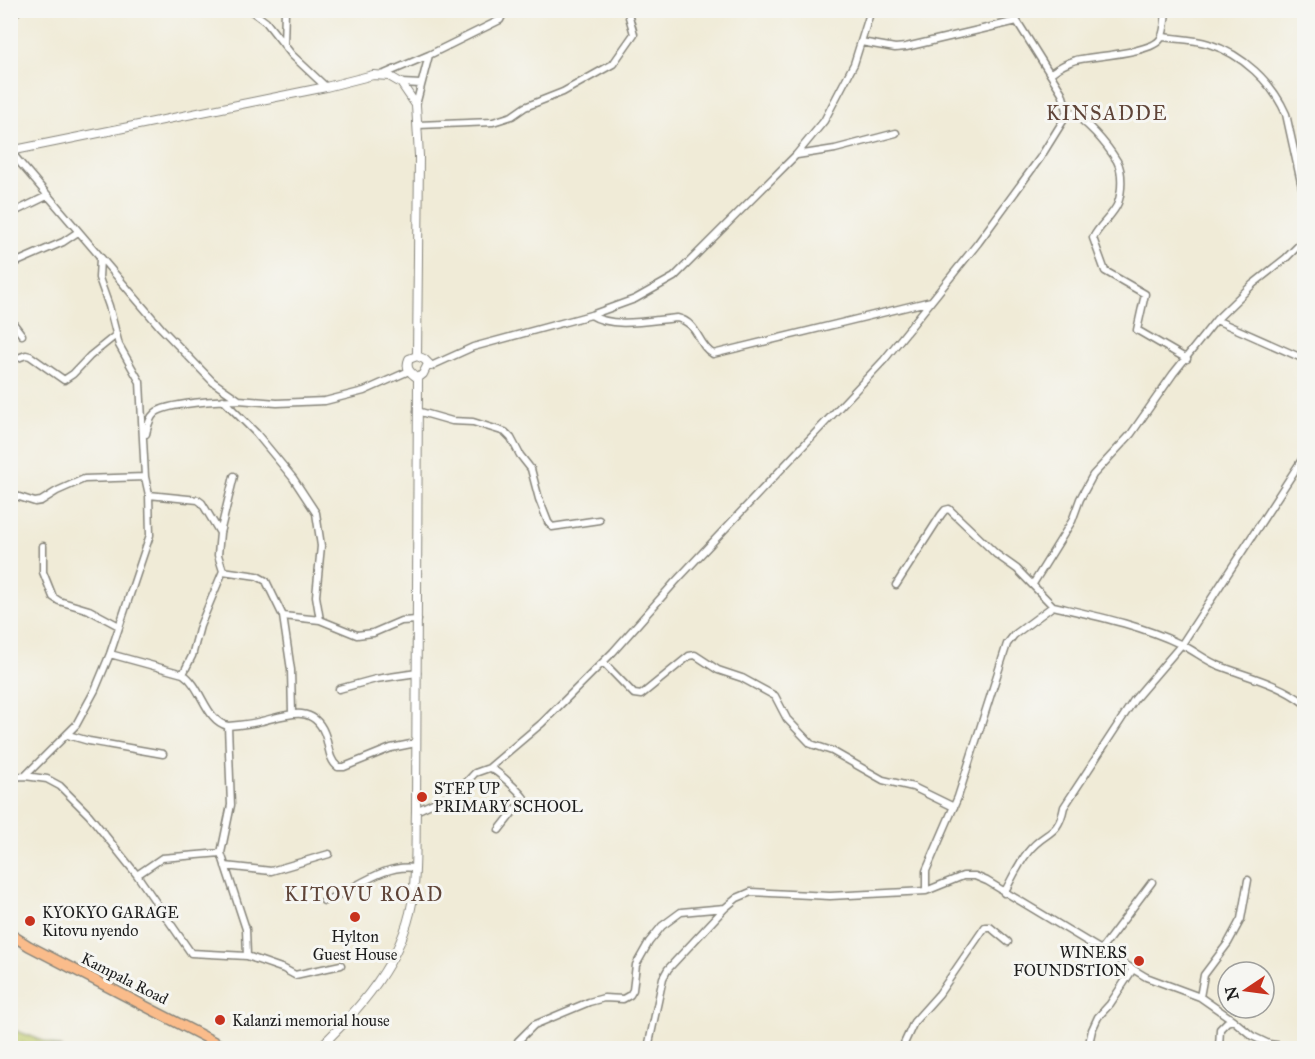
<svg xmlns="http://www.w3.org/2000/svg" width="1315" height="1059" viewBox="0 0 1315 1059" font-family="'IM FELL Great Primer',serif">
	<defs>
		<pattern id="wetland-marsh" width="20" height="14" patternUnits="userSpaceOnUse" patternTransform="scale(1.5)"><rect width="20" height="14" fill="#bfcb6d"/><path d="M1 5h8M5 5V1M11 12h8M15 12V8" fill="none" stroke="#a4ae5e"/></pattern>
	</defs>
	<rect width="100%" height="100%" fill="#f6f6f2"/>
	<filter id="ink" filterUnits="userSpaceOnUse"><feTurbulence type="fractalNoise" baseFrequency=".0167" numOctaves="2"/><feDisplacementMap in="SourceGraphic" scale="12" xChannelSelector="R" yChannelSelector="G"/><feConvolveMatrix kernelMatrix="1 2 1 2 8 2 1 2 1" color-interpolation-filters="sRGB"/></filter>
	<filter id="wash" filterUnits="userSpaceOnUse"><feTurbulence type="fractalNoise" baseFrequency=".008" numOctaves="4" result="noise"/><feDisplacementMap in="SourceGraphic" scale="24" xChannelSelector="R" yChannelSelector="G"/><feGaussianBlur stdDeviation="1.35" result="paint"/><feColorMatrix in="noise" values="0 0 0 0 0 0 0 0 0 0 0 0 0 0 0 0 0 1.4 0 .05"/><feComposite in="paint" operator="in"/></filter>
	<g filter="url(#wash)">
		<rect width="100%" height="100%" fill="#f0ebd7"/>
		<path fill="url(#wetland-marsh)" stroke="#6e7444" stroke-width="1.5" d="M11,1029L62,1048H11Z"/>
	</g>
	<g filter="url(#ink)">
		<g fill="none" stroke-linecap="round" stroke-linejoin="round">
			<defs>
				<path id="minor" d="M250,10L266,22L292,55L326,87
					M10,16L19,10
					M1163,37C1178,39 1194,39 1209,44C1242,54 1272,82 1286,114L1304,196
					M861,42L895,48L906,47L1017,21
					M284,45L285,10
					M1051,73C1059,67 1066,63 1076,60C1093,56 1154,53 1161,38C1165,31 1165,19 1166,10
					M382,75L429,55L500,20L505,10
					M401,83L421,84
					M416,105L429,55
					M1067,110C1086,120 1106,143 1117,161C1123,172 1122,191 1118,203C1113,216 1099,225 1093,238L1105,271L1145,294L1137,330L1187,359
					M418,125L493,122L512,116L525,107L563,92L613,64L634,34L627,10
					M10,151L161,328L213,382L239,400L277,403L325,401L364,391L409,371
					M797,155L835,149L896,133
					M10,214L47,196
					M10,265L63,242L78,232
					M591,315C612,329 652,320 677,318C699,323 697,345 713,354L931,301
					M10,319L22,335
					M1216,320L1304,359
					M10,361L26,355L30,356L64,380L73,374L90,356L116,335
					M431,366L473,347L591,315L635,299L674,277L796,155L824,121L854,64L871,10
					M223,400L256,433L293,478L316,513L321,546L316,596L320,620
					M417,411L452,421L473,422L505,432L511,438L520,455L531,469L539,499L548,522L552,527L599,520
					M146,434C148,426 149,418 155,413C166,403 223,400 239,400
					M10,494L35,502L41,501L57,491L84,479L145,477
					M149,495L198,500L202,503L220,533
					M43,546V572L53,597L59,601L89,610L119,626
					M223,571L257,576L266,581L283,616L291,670L292,713
					M1033,584L1072,521L1080,499L1093,475L1131,434L1173,374L1216,320L1253,284L1286,258L1304,240
					M896,585L941,515L945,510L949,509L996,554L1017,569L1053,606
					M283,616L320,620L357,635L373,633L401,621L418,620
					M110,654L183,674C202,686 205,721 228,726L231,805L221,853L246,929L247,956
					M603,662L634,694L641,695L689,656L695,655L718,670L742,678L775,696L787,719L811,744L832,751L883,780L913,787L954,807
					M183,674L192,656L200,626L223,571L218,555L220,533L234,476
					M339,689L376,679L417,673
					M228,726C240,725 251,724 262,721C284,716 312,703 324,732C329,743 328,760 338,767H344L391,748L416,743
					M68,735L89,741L163,754
					M489,768C496,769 520,792 524,798L499,830
					M25,776L76,725L95,690L110,654L150,535L149,495L145,477L140,382L119,345L109,306L99,278L100,258
					M10,777L25,776L47,779L60,786L89,815L137,875L191,953L247,956L284,969L295,975L341,965
					M416,811L457,792L475,773L489,768L542,723L613,652L675,582L884,360L978,243L1040,158L1063,121L1067,110L1062,93L1010,10
					M225,866L271,871L329,854
					M137,875L162,858L221,853
					M926,891V871L958,797L1007,644L1014,635L1053,606C1096,616 1140,625 1180,644C1194,650 1206,661 1220,666C1249,677 1280,684 1304,703
					M1004,893C1012,879 1018,864 1028,852C1045,830 1058,838 1064,807L1134,700L1182,644L1303,458L1304,437
					M324,901C354,891 382,863 415,868
					M1104,952L1103,947L1152,882
					M1200,997L1204,975L1228,943L1241,919L1248,880
					M517,1048L518,1041L534,1025L589,1002L604,998L623,999L630,995L633,990L636,965L649,942L662,926L681,912L725,908
					M648,1048L663,978L668,969L725,908L737,898L751,892L830,896L926,891L963,876H975L987,881L1146,977L1200,997L1233,1020L1252,1036L1269,1044L1297,1048
					M902,1048L914,1022L939,994L985,927H990L1008,942
					M1088,1048L1092,1030L1098,1017L1110,1004L1133,969
					M1219,1048L1220,1029L1227,1022L1233,1020"/>
				<path id="tertiary" d="M10,151L326,87L373,75L389,76L401,83L416,105L419,156L417,356
					M417,356L424,359L431,366H427L423,374L418,378C410,373 405,368 409,359Z
					M319,1048C360,1009 402,961 412,903C417,873 415,842 416,811L418,378"/>
				<path id="primary" d="M10,934L29,946L226,1048"/>
			</defs>
			<use href="#minor" stroke="#86847a" stroke-width="9"/>
			<use href="#tertiary" stroke="#86847a" stroke-width="10"/>
			<use href="#primary" stroke="#86847a" stroke-width="12"/>
			<use href="#minor" stroke="#fff" stroke-width="6"/>
			<use href="#tertiary" stroke="#fff" stroke-width="8"/>
			<use href="#primary" stroke="#fabc8b" stroke-width="9"/>
		</g>
	</g>
	<g fill="#c8321e" stroke="#f6f6f2" stroke-width="2">
		<circle cx="422" cy="797" r="6"/>
		<circle cx="355" cy="917" r="6"/>
		<circle cx="30" cy="921" r="6"/>
		<circle cx="1139" cy="961" r="6"/>
		<circle cx="220" cy="1020" r="6"/>
	</g>
	<g text-anchor="middle" stroke-width="6" stroke-linejoin="round" paint-order="stroke">
		<g font-size="16" fill="#1c1c1c" stroke="#f6f6f2" text-anchor="start">
			<text x="434" y="794">STEP UP<tspan x="434" dy="18">PRIMARY SCHOOL</tspan></text>
			<text x="42" y="918">KYOKYO GARAGE<tspan x="42" dy="18">Kitovu nyendo</tspan></text>
			<text x="355" y="942" text-anchor="middle">Hylton<tspan x="355" dy="18">Guest House</tspan></text>
			<text x="1127" y="958" text-anchor="end">WINERS<tspan x="1127" dy="18">FOUNDSTION</tspan></text>
			<text x="232" y="1026">Kalanzi memorial house</text>
		</g>
		<g font-size="16" fill="#1c1c1c" stroke="#f6f6f2">
			<text transform="translate(125 978) rotate(27)" y="6">Kampala Road</text>
		</g>
		<g font-size="20" letter-spacing="1.5" fill="#5f4438" stroke="#f6f6f2">
			<text x="1107" y="120">KINSADDE</text>
			<text x="364" y="901">KITOVU ROAD</text>
		</g>
	</g>
	<rect width="1315" height="1059" fill="none" stroke="#f6f6f2" stroke-width="36"/>
	<g transform="translate(1246 990) rotate(257)"><circle r="28" fill="#f6f6f2" stroke="#9f9f9c" stroke-width="1.5"/>
	<path d="M0-4.5L10 22L0 15L-10 22Z" fill="#c8321e"/>
	<text y="-9" font-size="16" font-weight="bold" text-anchor="middle" fill="#1c1c1c">N</text>
	</g>
</svg>
